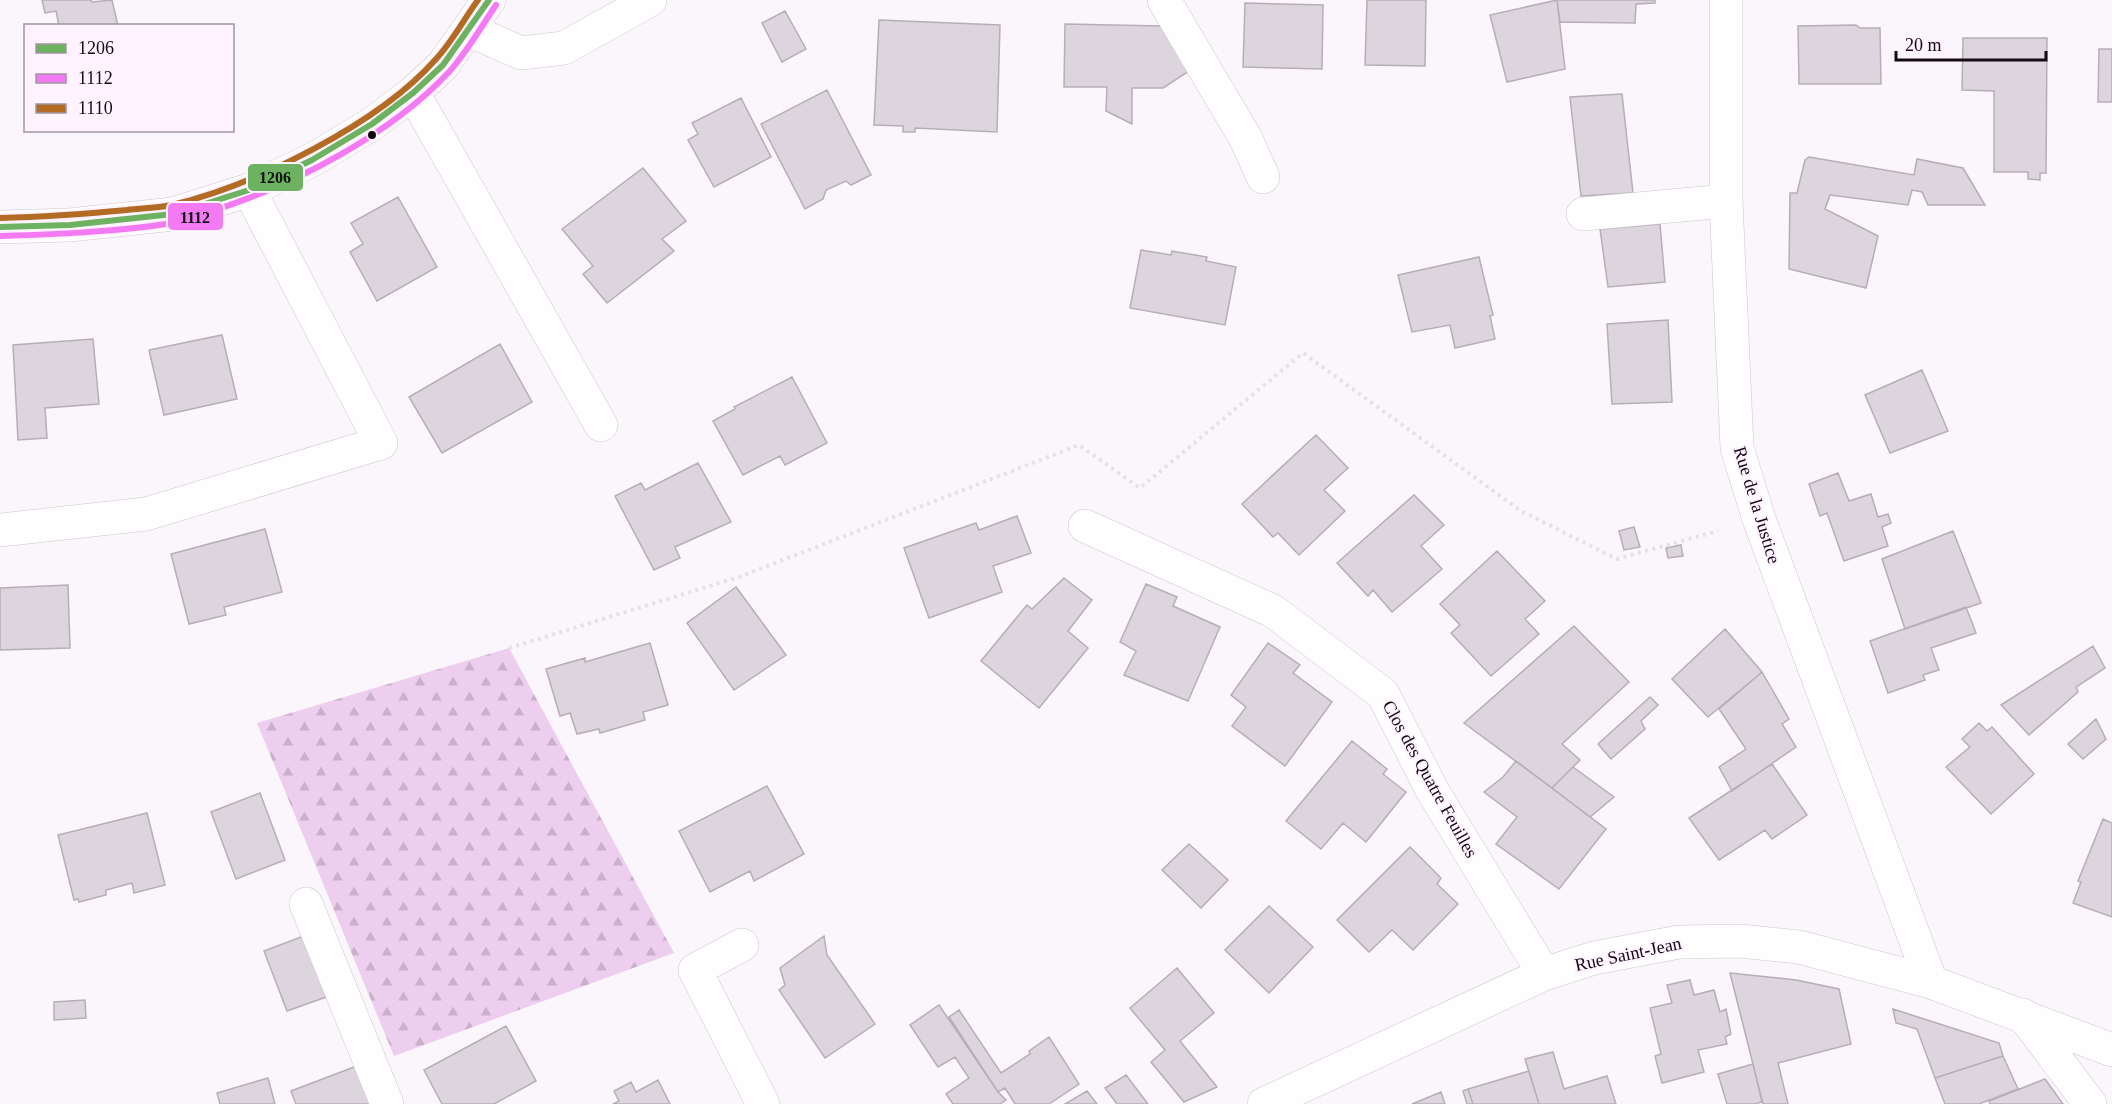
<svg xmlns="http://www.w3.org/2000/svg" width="2112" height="1104" viewBox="0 0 2112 1104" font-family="'Times New Roman',serif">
	<defs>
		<pattern id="forest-firs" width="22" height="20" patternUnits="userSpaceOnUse" patternTransform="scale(1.5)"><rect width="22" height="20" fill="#edceee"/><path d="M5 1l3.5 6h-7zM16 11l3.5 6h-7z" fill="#cab0cb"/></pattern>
	</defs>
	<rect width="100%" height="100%" fill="#fbf6fb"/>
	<path fill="url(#forest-firs)" d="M509,648L674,953L394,1056L257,723Z"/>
	<path fill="#ddd5dd" stroke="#b6aeb6" stroke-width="1.5" d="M42,0H91L92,2L112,0L118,26H59L56,11L45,13Z
		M1367,0H1426L1425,66L1365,65Z
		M1557,0H1655V3L1636,4L1635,23L1560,22Z
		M1557,0L1565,69L1507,82L1490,15Z
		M1245,3L1323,5L1322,69L1243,67Z
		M785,11L806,49L782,62L762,23Z
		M879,20L1000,25L997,132L915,128V132H903V126L874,125Z
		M1065,24L1162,26L1189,71L1163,88H1132V124L1106,111L1107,87H1064Z
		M1856,25L1860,28H1880L1881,84H1799L1798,26Z
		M1963,38H2047L2046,173H2040V180L2028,179V172H1994V91L1962,90Z
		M2099,49H2112V102H2098Z
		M827,90L871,175L851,185L846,181L826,190L823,199L805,209L761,124Z
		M1622,94L1633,193L1581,196L1570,97Z
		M741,98L771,157L714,187L688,140L698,134L692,123Z
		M1809,157L1914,175L1917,159L1963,168L1985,205H1928L1922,192L1912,190L1908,205L1830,195L1825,209L1878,236L1866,288L1789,269L1790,193H1797L1805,160Z
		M643,168L686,221L662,239L674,251L607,303L583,274L593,266L562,229Z
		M398,197L437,267L377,301L350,252L363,244L351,223Z
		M1660,224L1665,282L1608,287L1600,229Z
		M1141,250L1171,255L1172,251L1207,257L1206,261L1236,267L1225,325L1130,308Z
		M1479,257L1493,315L1490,316L1495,339L1455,348L1450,325L1412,332L1398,275Z
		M1668,320L1672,402L1612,404L1607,324Z
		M222,335L237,399L164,415L149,350Z
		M93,339L99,404L45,408L47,438L18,440L13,345Z
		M500,344L532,402L442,453L409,397Z
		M1922,370L1948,431L1890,453L1865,395Z
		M792,377L827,443L785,465L780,456L743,475L713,421L735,409L734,407Z
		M1316,435L1348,468L1324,490L1345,511L1299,555L1278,533L1273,537L1242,504Z
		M698,463L731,522L675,547L680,558L654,570L615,496L641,483L645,490Z
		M1838,473L1849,501L1871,494L1878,517L1888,514L1891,523L1882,527L1888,546L1844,561L1827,513L1820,516L1809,484Z
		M1414,495L1444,525L1421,546L1442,569L1392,612L1373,590L1368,596L1337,563Z
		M1017,516L1031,553L993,566L1002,592L929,618L904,548L976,523L979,530Z
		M1634,527L1640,547L1624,550L1619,531Z
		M265,529L282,592L224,607L226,615L189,624L171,554Z
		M1953,531L1981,603L1905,629L1882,559Z
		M1681,545L1683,556L1668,558L1666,548Z
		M1497,551L1545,601L1525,619L1539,634L1491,676L1451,633L1460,625L1440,604Z
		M1064,578L1092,600L1068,631L1088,648L1039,708L981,661L1027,605L1032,609Z
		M1146,584L1177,597L1173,606L1220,627L1188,701L1124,675L1136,651L1120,642Z
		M68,585L70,648L0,650V588Z
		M736,587L786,655L734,690L687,623Z
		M1966,607L1976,633L1931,648L1939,670L1923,675L1925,680L1888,693L1870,641Z
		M1574,626L1629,682L1562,744L1580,760L1552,788L1464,723Z
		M1725,629L1762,672L1708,717L1672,679Z
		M650,643L668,705L643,712L645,720L600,733L599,729L577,734L570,713L560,716L546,669L585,658V662Z
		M1268,643L1300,665L1293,673L1332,702L1285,766L1232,726L1246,707L1231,695Z
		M2093,646L2105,668L2076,687L2078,692L2029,735L2001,705Z
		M1762,672L1789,719L1782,724L1796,747L1732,791L1719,767L1746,749L1719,709Z
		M1650,697L1658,705L1641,721L1645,729L1611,759L1598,744Z
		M2096,719L2106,739L2083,759L2068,744Z
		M1979,723L1987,731L1992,727L2034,774L1991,814L1946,767L1970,747L1962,739Z
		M1352,741L1387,769L1383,774L1406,792L1366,842L1343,823L1321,849L1286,821Z
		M1516,761L1606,829L1559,889L1496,844L1517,817L1484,792L1503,777Z
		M1772,764L1807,815L1772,839L1765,830L1719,860L1689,818Z
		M1573,767L1614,797L1590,817L1552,788Z
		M767,786L804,854L754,881L750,871L710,892L679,831Z
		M260,793L285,860L236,879L211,812Z
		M147,813L165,885L134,893L132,883L106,890V895L79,902L78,899L74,900L58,835Z
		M2103,819L2112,823V917L2073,903L2081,882L2078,881Z
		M1189,844L1228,880L1201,908L1162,870Z
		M1410,847L1441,878L1437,884L1458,904L1413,950L1392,930L1369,952L1337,920Z
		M1269,906L1313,947L1269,993L1225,950Z
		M309,934L332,995L287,1011L264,951Z
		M824,936L827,955L875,1024L825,1058L779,990L785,985L780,968Z
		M1177,968L1214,1013L1180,1041L1217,1087L1184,1102L1151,1062L1165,1050L1130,1008Z
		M1730,973L1796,980L1839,989L1851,1044L1778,1063L1788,1104H1763Z
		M1690,980L1694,995L1714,990L1720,1012L1726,1009L1731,1034L1725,1037L1727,1044L1698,1050L1704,1072L1662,1083L1655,1056L1661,1054L1650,1008L1672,1003L1667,985Z
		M85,1000L86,1018L54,1020V1002Z
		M939,1005L998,1092L1006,1100L1000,1104H953L946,1094L969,1078L955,1057L938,1067L910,1025Z
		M1893,1009L1999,1043L2003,1056L1935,1078L1917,1029L1896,1023Z
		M959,1010L1001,1073L1030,1054L1029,1051L1049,1037L1079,1084L1049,1104H1015L1005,1088L998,1092L949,1017Z
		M506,1026L536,1081L494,1104H442L424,1070Z
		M1553,1052L1564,1089L1607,1076L1616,1104H1539L1525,1059Z
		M2003,1056L2018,1089L1979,1104H1945L1935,1078Z
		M362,1064L376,1104H296L291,1091Z
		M1753,1064L1762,1102L1755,1104H1727L1718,1074Z
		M1529,1071L1539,1104H1473L1468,1089Z
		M1126,1075L1148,1104H1117L1105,1088Z
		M268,1078L275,1104H220L217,1093Z
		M2045,1079L2063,1104H1990L1989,1101Z
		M658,1080L670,1104H613L619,1101L614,1091L631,1082L636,1092Z
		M1468,1089L1473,1104H1467L1463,1091Z
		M1087,1091L1097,1104H1065Z
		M1441,1092L1445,1104H1412Z"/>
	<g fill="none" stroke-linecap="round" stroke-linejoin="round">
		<defs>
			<path id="minor" d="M1164,0L1246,139L1263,177
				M1726,0V201L1737,448L1759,519L1931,982
				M469,30L521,53L564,48L650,0
				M413,93L601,425
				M1583,214L1726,201
				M0,227L70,225L173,214L249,190L312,160L372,124L413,93L443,65L489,0
				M1085,526L1273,611L1383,694L1432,790L1544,974
				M0,530L146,514L381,443L249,190
				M306,904L387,1104
				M742,945L695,970L763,1104
				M2023,1015L2090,1104
				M1264,1104L1544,974L1594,958L1679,942L1740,941L1799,947L1931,982L2112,1050"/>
		</defs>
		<use href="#minor" stroke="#cdc6cd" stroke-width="34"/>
		<path stroke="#e3e2e3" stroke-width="4" stroke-dasharray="3 4.5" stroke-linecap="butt" d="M509,648L739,577L1079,445L1140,488L1303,353L1521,511L1617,559L1718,531"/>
		<use href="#minor" stroke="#fefefe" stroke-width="33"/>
		<defs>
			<path id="bus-1" d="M0,227L70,225L173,214L249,190L312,160L372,124L413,93L443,65L489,0"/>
			<path id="bus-2" d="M0,236C58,234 116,232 173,223C186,221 199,215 212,211C294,185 390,135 449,72C467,52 481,27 496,5"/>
			<path id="bus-3" d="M0,218C43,217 85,214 127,210C142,208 158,208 172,205C255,185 379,124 436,59C452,42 464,19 478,0"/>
		</defs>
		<use href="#bus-1" stroke="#fef3fe" stroke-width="10"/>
		<use href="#bus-2" stroke="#fef3fe" stroke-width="10"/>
		<use href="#bus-3" stroke="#fef3fe" stroke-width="10"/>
		<use href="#bus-1" stroke="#6cb260" stroke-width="6"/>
		<use href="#bus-2" stroke="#f37af3" stroke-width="6"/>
		<use href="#bus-3" stroke="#b36b24" stroke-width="6"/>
	</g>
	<circle fill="#140a14" stroke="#fef3fe" stroke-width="2" cx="372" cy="135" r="5"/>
	<g text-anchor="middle" stroke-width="4.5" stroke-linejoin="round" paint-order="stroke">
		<g font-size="18" fill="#140a14" stroke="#fef3fe">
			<text transform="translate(1757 505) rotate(73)" y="6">Rue de la Justice</text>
			<text transform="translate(1430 779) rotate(61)" y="6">Clos des Quatre Feuilles</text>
			<text transform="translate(1628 954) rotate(-12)" y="6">Rue Saint-Jean</text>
		</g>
	</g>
	<g stroke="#fef3fe" stroke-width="2">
		<rect x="247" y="163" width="57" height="29" rx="6" fill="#6cb260"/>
		<rect x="167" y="202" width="57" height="29" rx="6" fill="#f37af3"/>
	</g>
	<g font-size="16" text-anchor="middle" font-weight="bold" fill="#111">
		<text x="275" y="183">1206</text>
		<text x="195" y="223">1112</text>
	</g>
	<rect x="24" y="24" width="210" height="108" fill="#fef3fe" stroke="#a096a0" stroke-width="1.5"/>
	<rect x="36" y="44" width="30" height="9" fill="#6cb260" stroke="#a096a0" stroke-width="1.5"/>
	<text x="78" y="54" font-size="18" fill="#140a14">1206</text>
	<rect x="36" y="74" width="30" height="9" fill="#f37af3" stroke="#a096a0" stroke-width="1.5"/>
	<text x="78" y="84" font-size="18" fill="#140a14">1112</text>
	<rect x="36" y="104" width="30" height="9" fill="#b36b24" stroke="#a096a0" stroke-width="1.5"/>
	<text x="78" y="114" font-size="18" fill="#140a14">1110</text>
	<path d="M1896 51v9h150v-9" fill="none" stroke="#140a14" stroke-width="3"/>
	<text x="1905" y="51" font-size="18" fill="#140a14" stroke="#fef3fe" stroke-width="4.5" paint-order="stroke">20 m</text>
</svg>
